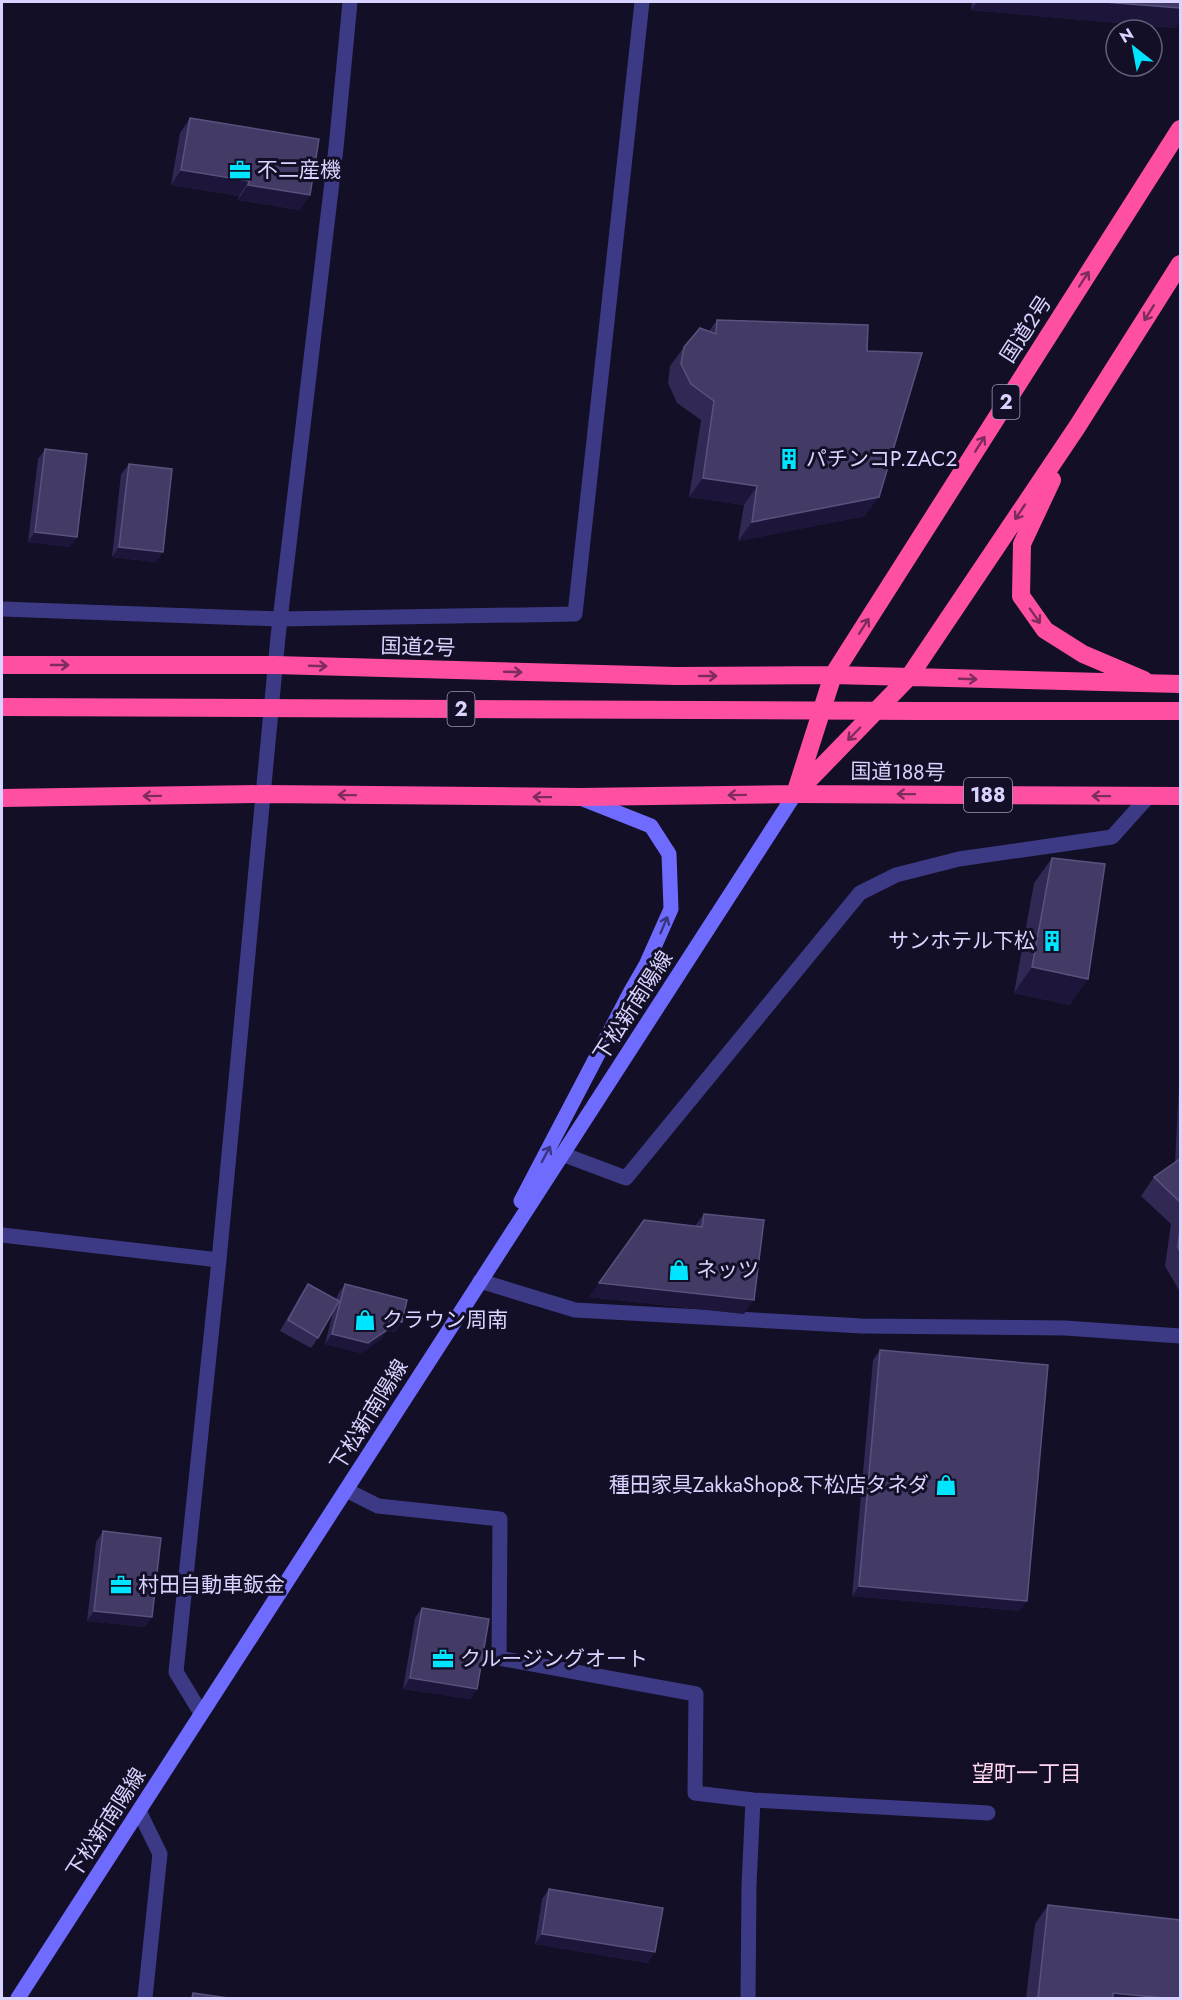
<svg xmlns="http://www.w3.org/2000/svg" width="1182" height="2000" viewBox="0 0 1182 2000" font-family="Jost,'Noto Sans JP',sans-serif">
	<rect width="100%" height="100%" fill="#130f26"/>
	<g fill="none" stroke-linecap="round" stroke-linejoin="round">
		<path stroke="#3d3a85" stroke-width="15" d="M2,609L280,619L575,614L642,2
			M562,1154L626,1178L860,893L896,875L959,859L1112,837L1148,797
			M2,1235L219,1260
			M480,1281L575,1310L862,1326L1065,1328L1180,1336
			M346,1490L378,1506L500,1519L499,1658L696,1694L695,1793L753,1800L988,1813
			M201,1713L176,1672L219,1260L278,637L336,148L350,2
			M139,1811L160,1854L145,1998
			M748,1998L749,1885L753,1800"/>
		<path stroke="#6f6bff" stroke-width="15" d="M521,1201L631,991L646,965L671,909L669,854L651,826L583,799
			M18,1998L795,794"/>
		<path stroke="#ff4fa3" stroke-width="18" d="M1052,480L1022,544L1021,596L1045,630L1083,654L1144,680
			M2,665H275L676,676L833,675L1180,684
			M920,711H1180
			M799,790L909,677L1077,427L1180,264
			M795,794L833,675L1180,129
			M2,798L264,794L580,797L795,794L1180,796"/>
		<path stroke="#ff4fa3" stroke-width="18" d="M2,707L920,711"/>
	</g>
	<path fill="#312854" d="M972,2H1180V20L1175,28L971,10Z
		M190,118L310,195L299,210L238,200L239,196L171,185L180,133Z
		M717,320L867,351L865,516L738,541L744,505L689,497L701,420L677,403L668,383L670,366L684,347L709,331Z
		M45,449L70,547L28,542L38,459Z
		M129,464L163,552L155,562L112,557L121,474Z
		M1052,858L1070,1005L1014,993L1034,883Z
		M1180,1064V1292L1165,1266L1171,1224L1141,1196L1154,1177L1175,1163Z
		M704,1214L744,1314L589,1297L695,1226Z
		M308,1284L336,1300L338,1294L345,1284L402,1322L395,1332L387,1330L380,1340L361,1353L325,1344L333,1312L318,1338L311,1348L280,1331L301,1294Z
		M880,1350L1020,1611L852,1596L873,1360Z
		M103,1531L152,1617L145,1627L87,1621L96,1542Z
		M422,1608L477,1689L470,1699L403,1689L415,1618Z
		M549,1889L648,1963L535,1944L542,1899Z
		M1048,1905L1180,1998H1026L1035,1924Z"/>
	<path fill="#1d163a" d="M977,2H1104L1180,8V20L1175,28L971,10Z
		M181,170L249,181L239,196L171,185Z
		M248,185L310,195L299,210L238,200Z
		M703,478L757,486L744,505L689,497Z
		M879,497L865,516L738,541L752,522Z
		M35,532L77,537L70,547L28,542Z
		M119,547L163,552L155,562L112,557Z
		M1032,967L1088,979L1070,1005L1014,993Z
		M599,1283L754,1300L744,1314L589,1297Z
		M390,1319L402,1322L395,1332L383,1329Z
		M387,1330L380,1340L361,1353L325,1344L332,1334Z
		M859,1586L1027,1601L1020,1611L852,1596Z
		M94,1611L152,1617L145,1627L87,1621Z
		M410,1678L477,1689L470,1699L403,1689Z
		M542,1934L655,1952L648,1963L535,1944Z
		M1113,1993L1164,1998H1109Z"/>
	<path fill="#433a66" stroke="#5a527e" stroke-width="1.5" d="M1104,2H1180V8Z
		M190,118L319,139L310,195L248,185L249,181L181,170Z
		M717,320L868,325L867,351L922,353L879,497L752,522L757,486L703,478L714,401L691,384L681,364L684,347L700,328L716,334Z
		M45,449L87,454L77,537L35,532Z
		M129,464L172,469L163,552L119,547Z
		M1052,858L1105,864L1088,979L1032,967Z
		M1180,1159V1202L1154,1177Z
		M704,1214L764,1220L754,1300L599,1283L644,1220L702,1227Z
		M1180,1229V1252L1178,1247Z
		M308,1284L339,1301L318,1338L288,1320Z
		M345,1284L407,1300L402,1322L390,1319L387,1330L368,1343L332,1334Z
		M880,1350L1048,1365L1027,1601L859,1586Z
		M103,1531L161,1538L152,1617L94,1611Z
		M422,1608L489,1619L477,1689L410,1678Z
		M549,1889L663,1908L655,1952L542,1934Z
		M1048,1905L1180,1920V1998H1164L1113,1993V1998H1038Z
		M193,1993L228,1998H192Z"/>
	<defs><path id="oneway-shaft" d="M-6 0H5M1.5-3L5.5 0L1.5 3" fill="none" stroke-width="1.6" stroke-linecap="round" stroke-linejoin="round" transform="scale(1.5)"/></defs>
	<g stroke="#7d2c5e">
		<use href="#oneway-shaft" transform="translate(1084 279) rotate(-57)"/>
		<use href="#oneway-shaft" transform="translate(1149 313) rotate(122)"/>
		<use href="#oneway-shaft" transform="translate(980 444) rotate(-58)"/>
		<use href="#oneway-shaft" transform="translate(1020 512) rotate(124)"/>
		<use href="#oneway-shaft" transform="translate(1035 616) rotate(55)"/>
		<use href="#oneway-shaft" transform="translate(864 626) rotate(-58)"/>
		<use href="#oneway-shaft" transform="translate(60 665)"/>
		<use href="#oneway-shaft" transform="translate(318 666) rotate(2)"/>
		<use href="#oneway-shaft" transform="translate(513 672) rotate(2)"/>
		<use href="#oneway-shaft" transform="translate(708 676)"/>
		<use href="#oneway-shaft" transform="translate(968 679) rotate(2)"/>
		<use href="#oneway-shaft" transform="translate(854 734) rotate(134)"/>
		<use href="#oneway-shaft" transform="translate(906 794) rotate(-179)"/>
		<use href="#oneway-shaft" transform="translate(347 795) rotate(-179)"/>
		<use href="#oneway-shaft" transform="translate(737 795) rotate(179)"/>
		<use href="#oneway-shaft" transform="translate(152 796) rotate(179)"/>
		<use href="#oneway-shaft" transform="translate(1101 796) rotate(-179)"/>
		<use href="#oneway-shaft" transform="translate(542 797) rotate(-179)"/>
	</g>
	<g stroke="#38347d">
		<use href="#oneway-shaft" transform="translate(664 925) rotate(-67)"/>
		<use href="#oneway-shaft" transform="translate(546 1154) rotate(-62)"/>
	</g>
	<defs>
		<symbol id="office-bare" viewBox="-9 -9 18 18"><path d="M-6-3h4V-5.5h4V-3h4V5H-6ZM-1-4.5V-3h2v-1.5ZM-6 0V1H6V0Z" fill="#00e5ff" stroke="#130f26" stroke-width="2.5" paint-order="stroke"/></symbol>
		<symbol id="building-bare" viewBox="-9 -9 18 18"><path d="M-4-6H4V6H1V3H-1V6H-4ZM-2.5-4.3h1.7v1.8h-1.7ZM.8-4.3h1.7v1.8H.8ZM-2.5-1h1.7V.8h-1.7ZM.8-1h1.7V.8H.8Z" fill="#00e5ff" stroke="#130f26" stroke-width="2.5" paint-order="stroke"/></symbol>
		<symbol id="shop-bare" viewBox="-9 -9 18 18"><path d="M-5-2.5h2.3a2.7 3.5 0 0 1 5.4 0H5L5.5 6h-11ZM-1.5-2.5h3a1.5 2.3 0 0 0-3 0Z" fill="#00e5ff" stroke="#130f26" stroke-width="2.5" paint-order="stroke"/></symbol>
	</defs>
	<g fill-rule="evenodd">
		<use href="#office-bare" x="225" y="155" width="30" height="30"/>
		<use href="#building-bare" x="774" y="444" width="30" height="30"/>
		<use href="#building-bare" x="1037" y="926" width="30" height="30"/>
		<use href="#shop-bare" x="664" y="1255" width="30" height="30"/>
		<use href="#shop-bare" x="350" y="1305" width="30" height="30"/>
		<use href="#shop-bare" x="931" y="1470" width="30" height="30"/>
		<use href="#office-bare" x="106" y="1570" width="30" height="30"/>
		<use href="#office-bare" x="428" y="1644" width="30" height="30"/>
	</g>
	<g text-anchor="middle" stroke-width="6" stroke-linejoin="round" paint-order="stroke">
		<g fill="#130f26" stroke="#9e99be" stroke-width="1.5">
			<rect x="992.5" y="385" width="27" height="34" rx="4.5"/>
			<rect x="447.5" y="692" width="27" height="34" rx="4.5"/>
			<rect x="964" y="778" width="48" height="34" rx="4.5"/>
		</g>
		<g font-size="20" font-weight="bold" fill="#d9d4ff">
			<text x="1006" y="409">2</text>
			<text x="461" y="716">2</text>
			<text x="988" y="802">188</text>
		</g>
		<g font-size="21" fill="#d9d4ff" stroke="#130f26" text-anchor="start">
			<text x="257" y="177">不二産機</text>
			<text x="806" y="466">パチンコP.ZAC2</text>
			<text x="1035" y="948" text-anchor="end">サンホテル下松</text>
			<text x="696" y="1277">ネッツ</text>
			<text x="382" y="1327">クラウン周南</text>
			<text x="929" y="1492" text-anchor="end">種田家具ZakkaShop&amp;下松店タネダ</text>
			<text x="138" y="1592">村田自動車鈑金</text>
			<text x="460" y="1666">クルージングオート</text>
		</g>
		<g font-size="21" fill="#d9d4ff" stroke="#130f26">
			<text transform="translate(1026 329) rotate(-57)" y="7">国道2号</text>
			<text transform="translate(418 647) rotate(2)" y="7">国道2号</text>
			<text transform="translate(898 772) rotate(1)" y="7">国道188号</text>
			<text transform="translate(633 1006) rotate(-57)" y="7">下松新南陽線</text>
			<text transform="translate(369 1415) rotate(-58)" y="7">下松新南陽線</text>
			<text transform="translate(106 1823) rotate(-57)" y="7">下松新南陽線</text>
		</g>
		<g font-size="22" fill="#ffd6f0" stroke="#130f26">
			<text x="1027" y="1781">望町一丁目</text>
		</g>
	</g>
	<rect width="1182" height="2000" fill="none" stroke="#d9d4ff" stroke-width="6"/>
	<g transform="translate(1134 48) rotate(329)"><circle r="28" fill="#130f26" stroke="#625e7d" stroke-width="1.5"/>
	<path d="M0-4.5L10 22L0 15L-10 22Z" fill="#00e5ff"/>
	<text y="-9" font-size="16" font-weight="bold" text-anchor="middle" fill="#d9d4ff">N</text>
	</g>
</svg>
